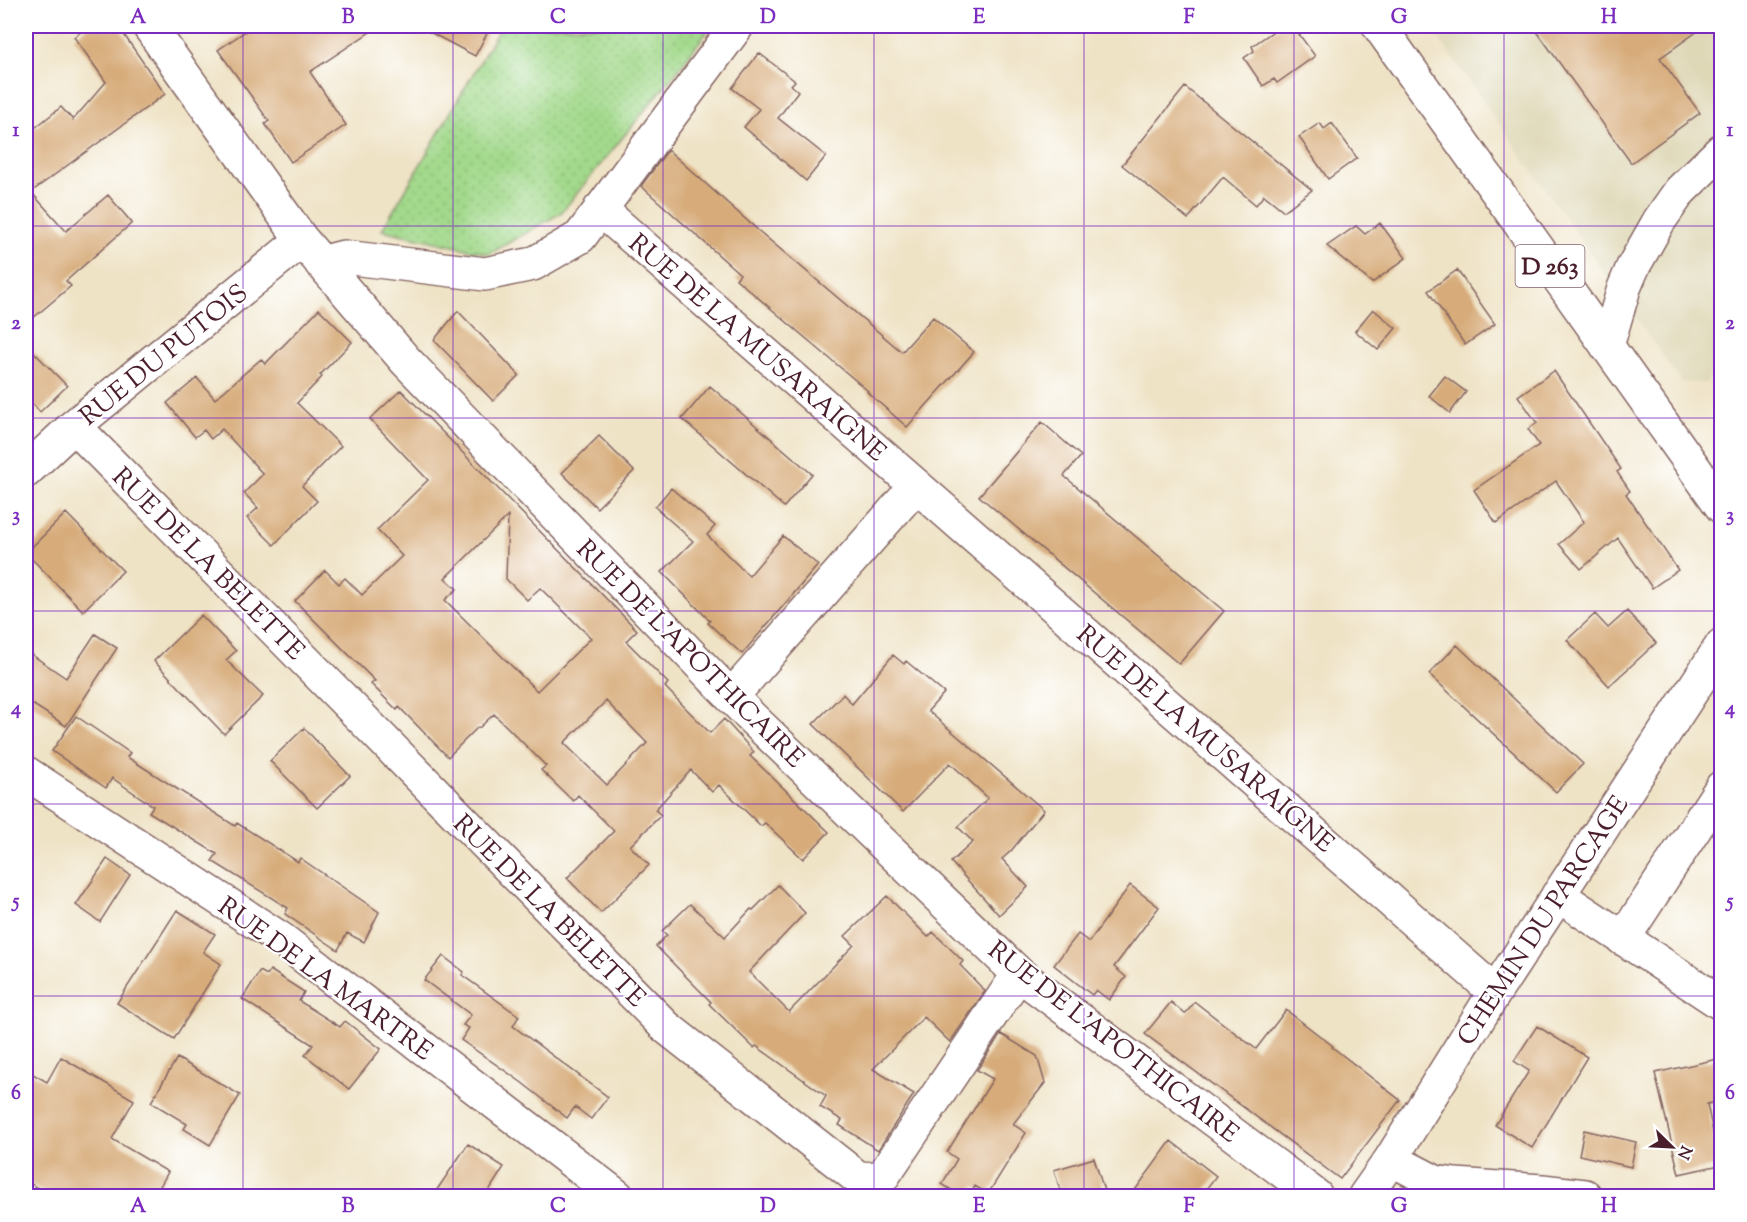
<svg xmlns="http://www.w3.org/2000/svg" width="1747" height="1222" viewBox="0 0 1747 1222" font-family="'Sorts Mill Goudy',serif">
	<defs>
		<pattern id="grass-dots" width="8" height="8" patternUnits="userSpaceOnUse" patternTransform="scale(1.5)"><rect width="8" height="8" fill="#a2d98b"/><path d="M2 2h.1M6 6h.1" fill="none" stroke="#8dba78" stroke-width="1.8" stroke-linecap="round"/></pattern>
	</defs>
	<rect width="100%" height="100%" fill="#fff"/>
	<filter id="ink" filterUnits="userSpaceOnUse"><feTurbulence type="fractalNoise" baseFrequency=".0167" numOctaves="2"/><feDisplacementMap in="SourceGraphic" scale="12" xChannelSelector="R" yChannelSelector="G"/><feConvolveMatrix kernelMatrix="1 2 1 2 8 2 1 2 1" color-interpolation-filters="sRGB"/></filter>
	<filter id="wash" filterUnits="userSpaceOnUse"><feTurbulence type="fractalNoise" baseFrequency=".008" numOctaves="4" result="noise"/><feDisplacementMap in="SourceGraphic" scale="24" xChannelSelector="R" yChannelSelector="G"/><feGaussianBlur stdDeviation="1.35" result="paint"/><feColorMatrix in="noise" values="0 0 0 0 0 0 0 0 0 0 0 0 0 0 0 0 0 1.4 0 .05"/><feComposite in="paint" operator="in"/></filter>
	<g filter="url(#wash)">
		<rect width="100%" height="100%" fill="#efe3c6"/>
		<path fill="#dfd8b7" d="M1430,26H1721L1722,353L1707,383L1681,382Z"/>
		<path fill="url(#grass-dots)" stroke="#767c5b" stroke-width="1.5" d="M501,26H712L673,76L561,213L489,254L382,230Z"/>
		<g id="blocks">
			<path fill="#d7ac7a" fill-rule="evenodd" d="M89,26H118L165,94L31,192L66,231L108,195L132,223L66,281L71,286L26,324V135L61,107L73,120L106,82L74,37Z
				M253,26H379L310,72L346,125L291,162L265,124L269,121L218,50Z
				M418,26H491L475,56Z
				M1281,26H1293L1315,56L1277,83L1274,79L1263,86L1244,58L1254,51L1252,46Z
				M1533,26H1705L1660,58L1700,113L1631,163Z
				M759,53L795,81L791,85L798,91L778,118L826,156L806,181L744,127L759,109L732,88Z
				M1185,87L1222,117L1312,190L1284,211L1264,195L1256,205L1223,177L1188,219L1122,165Z
				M1320,123L1324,129L1332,123L1357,158L1328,179L1299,137Z
				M668,150L760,232L902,352L933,317L974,352L907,427L867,392L868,391L736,279L740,274L641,186Z
				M1380,223L1406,258L1372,283L1327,246L1356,226L1365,234Z
				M1457,270L1495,324L1465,345L1428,291Z
				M319,309L352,342L320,375L322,377L297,403L341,446L302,486L317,501L274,545L247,518L258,508L244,493L263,474L222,429L211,439L204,430L195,437L167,403L197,378L215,399L261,359L265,364Z
				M1373,309L1396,328L1378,350L1355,331Z
				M458,311L519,375L493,401L434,340Z
				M26,344L67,386L40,412L26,397Z
				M1554,371L1621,469L1617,472L1630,491L1626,494L1678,570L1652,588L1618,538L1581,569L1559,544L1584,522L1556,481L1496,523L1474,490L1539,445L1528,429L1537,423L1518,396Z
				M1445,376L1466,392L1450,413L1429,396Z
				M710,386L812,474L784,507L682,419Z
				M401,390L637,630L626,641L668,683L665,687L710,733L724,719L754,752L750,756L829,832L803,859L765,823L761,826L719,785L712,792L691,770L655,810L661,815L630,846L649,865L601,913L567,878L614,831L578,795L573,801L541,770L546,766L494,714L479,728L478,727L448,757L399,707L397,710L371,684L375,681L295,601L325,570L339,584L345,578L362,595L402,556L377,530L428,480L370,419ZM508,516L506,579L527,600L540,588L591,638L537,691L445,600L457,589L445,578ZM606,701L647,743L607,785L564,743Z
				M1042,422L1081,456L1064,476L1224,611L1179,664L979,496Z
				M599,436L634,471L597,508L562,473Z
				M671,488L715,526L707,535L749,576L783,536L818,565L742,654L708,623L710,621L662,572L693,541L655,507Z
				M66,513L123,571L83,611L26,553Z
				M1627,611L1656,643L1609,686L1567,640L1595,614L1608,628Z
				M201,615L236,651L226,660L263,696L224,734L154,661Z
				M95,634L117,648L66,726L26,700V651L66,678Z
				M1457,645L1583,764L1556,792L1429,674Z
				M893,655L904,664L906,661L944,693L928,711L1044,810L1011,851L1002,859L1028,887L999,915L951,862L973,842L958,827L988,798L950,763L903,812L813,724L843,694L852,704Z
				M76,716L130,753L127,757L235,826L237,823L298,862L300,858L379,912L364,942L347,933L338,950L285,914L288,908L212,861L217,854L149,812L153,806L112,778L106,788L52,751Z
				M304,728L350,776L317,808L270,761Z
				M107,859L130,875L100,922L76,905Z
				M778,885L805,913L749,972L789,1012L854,945L845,936L887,896L928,937L933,932L963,961L960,965L985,991L950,1042L924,1017L873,1069L914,1094L878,1150L839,1125L842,1120L820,1107L826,1096L756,1046L754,1048L709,1004L711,1002L656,946L667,935L662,931L690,904L725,937L751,909L753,910Z
				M1130,885L1159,907L1114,967L1126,977L1109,1000L1096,990L1092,995L1054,965L1078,934L1089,942Z
				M177,910L215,934L203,952L221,964L174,1039L117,1003Z
				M443,956L464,972L462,975L519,1016L513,1026L608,1097L591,1119L575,1107L567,1118L521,1082L461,1040L469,1028L463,1025L471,1015L424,980Z
				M270,970L304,992L299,1001L340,1027L345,1021L381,1049L349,1089L305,1055L313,1045L242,999L260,971L267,975Z
				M1171,1002L1185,1014L1195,1002L1256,1049L1286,1010L1333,1046L1332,1047L1400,1100L1340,1179L1145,1034Z
				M1537,1026L1587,1057L1532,1148L1495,1125L1529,1071L1514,1061Z
				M1001,1034L1037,1056L1045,1083L1013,1124L1026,1133L988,1194L975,1186L969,1197H962L942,1184L957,1159L947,1152L993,1079L977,1070Z
				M61,1057L134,1100L112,1139L168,1172L154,1197H52L26,1181V1070L47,1082Z
				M177,1058L240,1095L210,1145L184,1129L187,1124L151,1102Z
				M1722,1058V1101L1707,1104L1720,1165L1679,1174L1655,1073Z
				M1584,1130L1636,1142L1631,1167L1579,1155Z
				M1171,1141L1216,1176L1200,1197H1130Z
				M468,1144L504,1167L485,1197H432Z
				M1094,1158L1106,1197H1062L1054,1170Z"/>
		</g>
	</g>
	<g filter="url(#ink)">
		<use href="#blocks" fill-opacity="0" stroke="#846461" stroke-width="1.5"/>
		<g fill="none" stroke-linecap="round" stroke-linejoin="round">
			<defs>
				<path id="minor" d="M149,26L302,240L406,361L752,718L1020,975L1316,1196
					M600,209L1495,992
					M321,263L344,257L485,274L533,264L580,237L737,26
					M1607,346L1624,288L1633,267L1659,221L1680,191L1722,150
					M74,426L666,1027L858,1178L881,1179L1010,987L1020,975
					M26,471L74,426L302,240
					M731,697L916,486
					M26,773L281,939L617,1196
					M1558,895L1722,1004
					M1623,939L1722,787
					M1391,1159L1435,1182L1455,1185L1542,1191L1585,1196
					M1365,1196L1391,1159L1495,992L1722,645"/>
				<path id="major" d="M1379,26L1722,507"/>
			</defs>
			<use href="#minor" stroke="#846461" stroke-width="36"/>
			<use href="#major" stroke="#846461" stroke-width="36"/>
			<use href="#minor" stroke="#fff" stroke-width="33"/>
			<use href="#major" stroke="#fff" stroke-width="33"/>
		</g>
	</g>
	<path fill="none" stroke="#7b2cbf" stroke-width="1.5" stroke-opacity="0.55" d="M243,26V1196M453,26V1196M663,26V1196M874,26V1196M1084,26V1196M1294,26V1196M1504,26V1196M26,226H1722M26,418H1722M26,611H1722M26,804H1722M26,996H1722"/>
	<g text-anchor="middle" stroke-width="4.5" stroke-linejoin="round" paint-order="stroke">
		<rect fill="#fff" stroke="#80626b" stroke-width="1.5" x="1515.5" y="245" width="69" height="42" rx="4.5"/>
		<g font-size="24" font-weight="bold" fill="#4a1f2b">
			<text x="1550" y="274">D 263</text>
		</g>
		<g font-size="26" fill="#4a1f2b" stroke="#fff">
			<text transform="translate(758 347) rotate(41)" y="9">RUE DE LA MUSARAIGNE</text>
			<text transform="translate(163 354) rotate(-39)" y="9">RUE DU PUTOIS</text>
			<text transform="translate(209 563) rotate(45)" y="9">RUE DE LA BELETTE</text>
			<text transform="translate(691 653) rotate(45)" y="9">RUE DE L'APOTHICAIRE</text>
			<text transform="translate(1206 738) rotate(41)" y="9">RUE DE LA MUSARAIGNE</text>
			<text transform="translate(550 910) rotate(45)" y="9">RUE DE LA BELETTE</text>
			<text transform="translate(1542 920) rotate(-57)" y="9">CHEMIN DU PARCAGE</text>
			<text transform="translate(326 978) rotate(36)" y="9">RUE DE LA MARTRE</text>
			<text transform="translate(1114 1041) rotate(38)" y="9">RUE DE L'APOTHICAIRE</text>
		</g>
	</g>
	<rect width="1747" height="1222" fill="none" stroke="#fff" stroke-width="66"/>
	<g transform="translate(1672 1147) rotate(114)" stroke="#ffffff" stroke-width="4.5" paint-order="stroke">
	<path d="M0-4.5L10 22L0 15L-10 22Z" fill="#4a1f2b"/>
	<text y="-9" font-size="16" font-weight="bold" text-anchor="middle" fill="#4a1f2b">N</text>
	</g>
	<rect x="33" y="33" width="1681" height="1156" fill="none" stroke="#7b2cbf" stroke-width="2"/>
	<g font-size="20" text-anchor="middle" font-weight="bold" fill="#7b2cbf">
		<text x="138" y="23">A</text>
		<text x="348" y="23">B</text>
		<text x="558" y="23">C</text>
		<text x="768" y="23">D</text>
		<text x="979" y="23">E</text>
		<text x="1189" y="23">F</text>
		<text x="1399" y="23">G</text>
		<text x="1609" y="23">H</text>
		<text x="16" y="136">1</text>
		<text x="1730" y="136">1</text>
		<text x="16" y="329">2</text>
		<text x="1730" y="329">2</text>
		<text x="16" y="521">3</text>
		<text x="1730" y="521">3</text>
		<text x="16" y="714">4</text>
		<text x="1730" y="714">4</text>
		<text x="16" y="907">5</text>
		<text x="1730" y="907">5</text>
		<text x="16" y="1099">6</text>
		<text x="1730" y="1099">6</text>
		<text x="138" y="1212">A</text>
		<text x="348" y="1212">B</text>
		<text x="558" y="1212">C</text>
		<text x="768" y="1212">D</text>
		<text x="979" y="1212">E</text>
		<text x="1189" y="1212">F</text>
		<text x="1399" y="1212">G</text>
		<text x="1609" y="1212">H</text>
	</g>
</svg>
